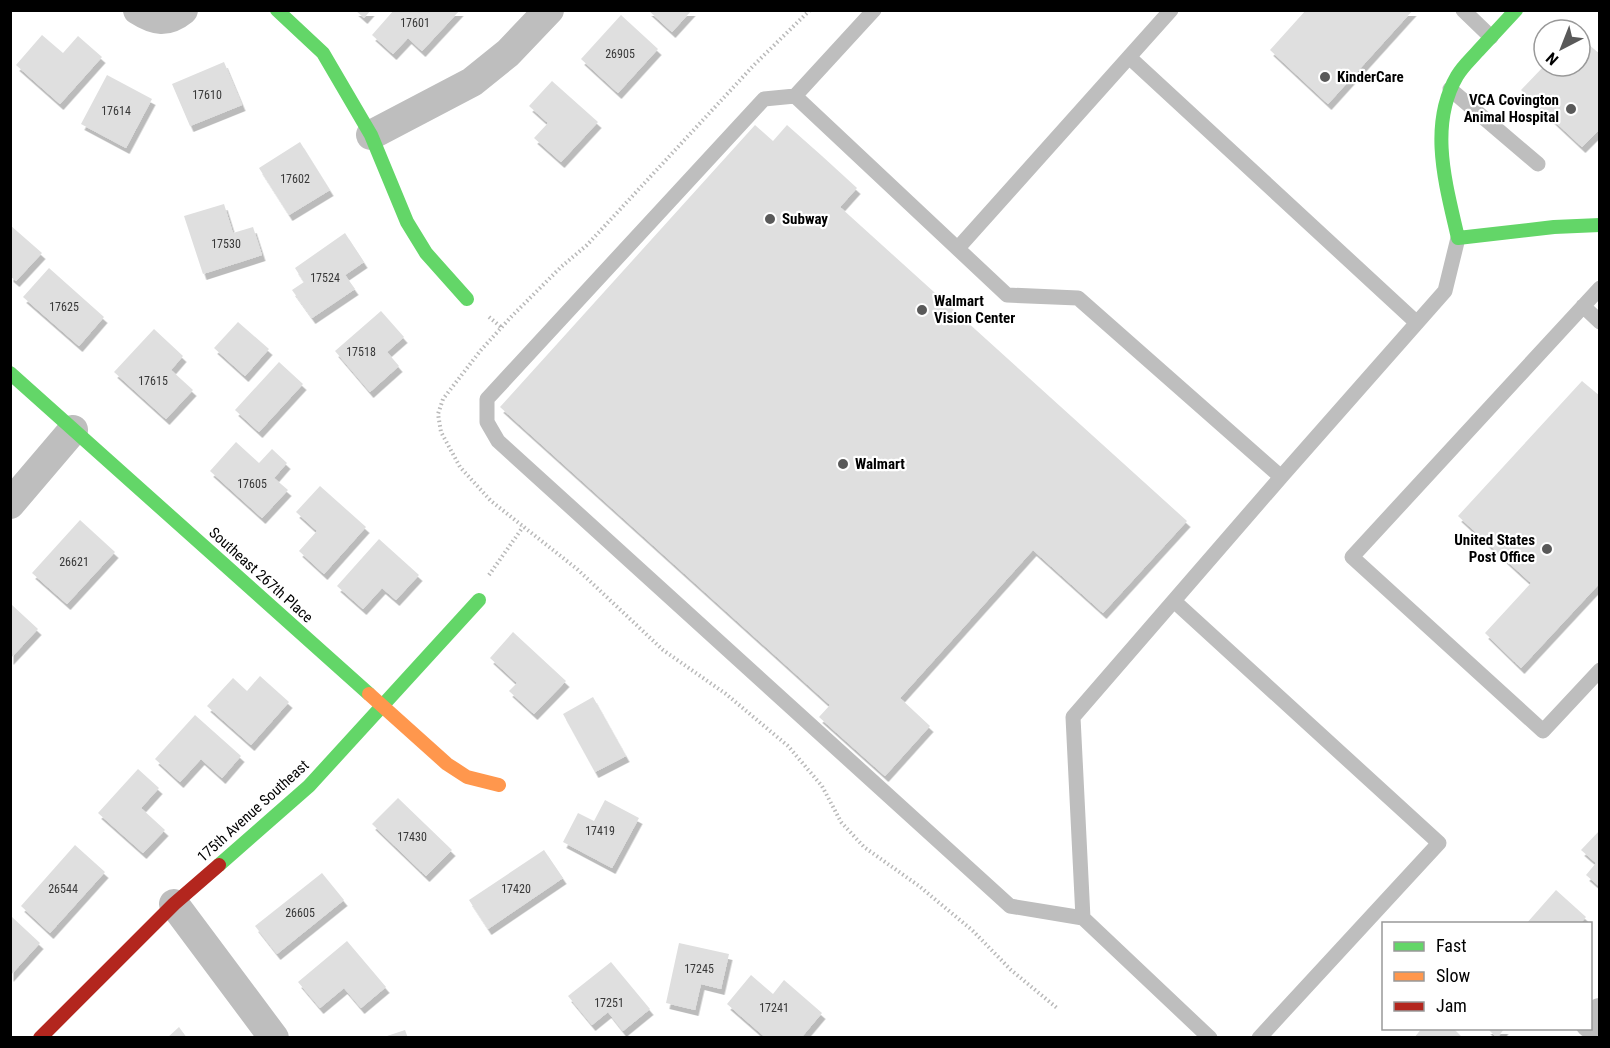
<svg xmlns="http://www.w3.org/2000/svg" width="1610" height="1048" viewBox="0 0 1610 1048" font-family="'Roboto Condensed',sans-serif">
	<defs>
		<filter id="shadow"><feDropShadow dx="3.5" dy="6" stdDeviation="0" flood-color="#0004"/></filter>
	</defs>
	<rect width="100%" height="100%" fill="#fff"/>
	<path fill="#dfdfdf" filter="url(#shadow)" d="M355,10H371L364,18Z
		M394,10H460L422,51L408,38L393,54L372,35Z
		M648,10H692L672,32Z
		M1306,10H1413L1328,104L1270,50Z
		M621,15L658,49L618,93L581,59Z
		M42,35L63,53L78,36L102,57L60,104L16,65Z
		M1588,44L1600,54V129L1582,147L1521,90L1544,66H1580V53Z
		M224,62L242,105L190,126L172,84Z
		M107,75L152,99L126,148L81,124Z
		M552,81L598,122L561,162L534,138L548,123L529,106Z
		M755,125L773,141L787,125L822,156L857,188L840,207L1187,521L1103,613L1033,550L900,698L930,726L885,776L819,717L830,705L500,407Z
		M300,142L330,190L289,215L259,168Z
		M224,204L233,233L253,227L262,255L203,274L184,216Z
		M10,225L42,253L16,281L10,276Z
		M345,233L364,262L345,275L355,289L312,318L292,290L304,282L295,268Z
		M49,268L104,317L79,346L23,297Z
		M381,311L404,337L387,352L399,366L370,392L335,351Z
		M238,322L269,349L245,376L214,348Z
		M154,329L183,356L171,370L193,390L166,419L114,372Z
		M279,362L303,384L259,432L235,410Z
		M1582,381L1600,396V583L1521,668L1485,633L1531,583L1458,516Z
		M236,442L259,463L272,449L287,463L274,478L288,490L262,518L210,471Z
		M320,486L366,527L324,574L299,551L317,531L296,512Z
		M80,520L115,552L67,604L32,573Z
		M379,539L419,575L396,600L382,588L363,609L337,586Z
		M12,605L38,629L10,659V607Z
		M513,632L566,681L534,714L509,691L517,683L490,658Z
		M260,676L289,702L251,745L207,706L233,678L247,691Z
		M593,697L626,756L595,772L563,714Z
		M195,715L241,756L222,778L201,759L180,782L155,759Z
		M138,769L159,788L141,808L165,830L143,853L98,813Z
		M398,798L452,850L426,876L372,824Z
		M605,800L639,818L612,868L563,842L578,813L594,821Z
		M1600,830V887L1586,875L1596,863L1581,850Z
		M75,845L105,872L50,933L21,906Z
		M544,850L563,878L488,929L469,900Z
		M322,873L344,900L277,954L255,926Z
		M1556,890L1586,917L1580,924H1526Z
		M12,917L40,943L10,976V918Z
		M347,941L386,987L361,1008L344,988L320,1008L298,982Z
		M679,943L729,954L721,989L701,984L695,1010L666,1003Z
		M611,962L650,1009L623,1031L608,1012L592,1025L568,996Z
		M751,975L773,994L784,980L822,1013L801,1038H766L727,1004Z
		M179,1027L187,1038H167Z
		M1422,1028H1453L1463,1038H1414Z
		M1487,1028H1505L1497,1038Z
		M405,1030L408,1038H384V1037Z"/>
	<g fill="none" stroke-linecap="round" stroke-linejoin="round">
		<path stroke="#b9b9b9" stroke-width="4" stroke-dasharray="1.5 3" stroke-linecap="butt" d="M810,10L754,65L587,245L561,267L511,317L481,350L443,399L438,414L441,432L460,467L491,501L577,569L663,650L726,694L788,746L822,786L841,822L864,847L919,886L972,930L1011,970L1057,1008
			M489,317L501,327
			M489,575L523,527"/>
		<path stroke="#bebebe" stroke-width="15" d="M874,10L795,96L764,99L487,399V422L498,441L1010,906L1083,918L1210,1038
			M1463,10L1491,37
			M1129,57L1417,323
			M1450,89L1538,164
			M795,96L1007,295L1078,298L1281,477L1445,291L1458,238
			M958,248L1171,10
			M1600,288L1352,557L1543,731L1600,670
			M1583,306L1600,322
			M1174,601L1439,843L1259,1038
			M1083,918L1073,717L1281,477"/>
		<path stroke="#bebebe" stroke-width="30" d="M138,10C155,21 167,23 183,10
			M371,135L472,82L508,53L549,10
			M10,504L73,430
			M174,904L274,1038
			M1590,1023L1600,1013"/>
		<path stroke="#63d668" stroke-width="14" d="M277,10L323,53L371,135L407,222L426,253L467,299
			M1516,10C1503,24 1491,37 1478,51C1471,59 1463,66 1457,76C1428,126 1446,185 1458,238L1554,227L1600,225
			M10,373L369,694
			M219,865L309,786L479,600"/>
		<path stroke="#ff974d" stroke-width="14" d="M369,694L447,764L467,777L499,785"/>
		<path stroke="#b3261e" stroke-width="14" d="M40,1038L174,904L219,865"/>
	</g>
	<g fill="#595959" stroke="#fff" stroke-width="2">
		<circle cx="1325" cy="77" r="6"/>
		<circle cx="1571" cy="109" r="6"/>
		<circle cx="770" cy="219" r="6"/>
		<circle cx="922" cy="310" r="6"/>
		<circle cx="843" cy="464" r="6"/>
		<circle cx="1547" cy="549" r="6"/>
	</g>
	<g text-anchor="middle" stroke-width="4.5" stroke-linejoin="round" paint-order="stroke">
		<g font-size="12" fill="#383838">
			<text x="415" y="27">17601</text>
			<text x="620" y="58">26905</text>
			<text x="207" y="99">17610</text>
			<text x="116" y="115">17614</text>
			<text x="295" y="183">17602</text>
			<text x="226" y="248">17530</text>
			<text x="325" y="282">17524</text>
			<text x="64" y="311">17625</text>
			<text x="361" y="356">17518</text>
			<text x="153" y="385">17615</text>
			<text x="252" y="488">17605</text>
			<text x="74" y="566">26621</text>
			<text x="600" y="835">17419</text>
			<text x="412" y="841">17430</text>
			<text x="63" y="893">26544</text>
			<text x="516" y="893">17420</text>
			<text x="300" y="917">26605</text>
			<text x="699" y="973">17245</text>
			<text x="609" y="1007">17251</text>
			<text x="774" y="1012">17241</text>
		</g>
		<g font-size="15" font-weight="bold" fill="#000" stroke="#fff" text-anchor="start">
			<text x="1337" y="82">KinderCare</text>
			<text x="1559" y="105" text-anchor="end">VCA Covington<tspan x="1559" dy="17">Animal Hospital</tspan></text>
			<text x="782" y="224">Subway</text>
			<text x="934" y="306">Walmart<tspan x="934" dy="17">Vision Center</tspan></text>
			<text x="855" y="469">Walmart</text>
			<text x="1535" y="545" text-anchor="end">United States<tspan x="1535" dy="17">Post Office</tspan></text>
		</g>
		<g font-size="15" fill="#000" stroke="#fff">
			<text transform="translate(261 575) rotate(42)" y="5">Southeast 267th Place</text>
			<text transform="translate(253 811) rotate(-42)" y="5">175th Avenue Southeast</text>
		</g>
	</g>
	<rect width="1610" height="1048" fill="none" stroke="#000000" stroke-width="24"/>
	<rect x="1382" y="922" width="210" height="108" fill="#ffffff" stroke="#999999" stroke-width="1.5"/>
	<rect x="1394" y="942" width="30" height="9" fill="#63d668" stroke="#999999" stroke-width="1.5"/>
	<text x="1436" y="952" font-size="18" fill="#000000">Fast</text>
	<rect x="1394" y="972" width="30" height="9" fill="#ff974d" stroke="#999999" stroke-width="1.5"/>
	<text x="1436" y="982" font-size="18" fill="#000000">Slow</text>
	<rect x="1394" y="1002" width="30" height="9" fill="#b3261e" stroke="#999999" stroke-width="1.5"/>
	<text x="1436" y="1012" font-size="18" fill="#000000">Jam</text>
	<g transform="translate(1562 48) rotate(222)"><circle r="28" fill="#ffffff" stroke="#999999" stroke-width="1.5"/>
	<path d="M0-4.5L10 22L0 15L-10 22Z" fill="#595959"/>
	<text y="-9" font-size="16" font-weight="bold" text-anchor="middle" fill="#000000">N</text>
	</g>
</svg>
